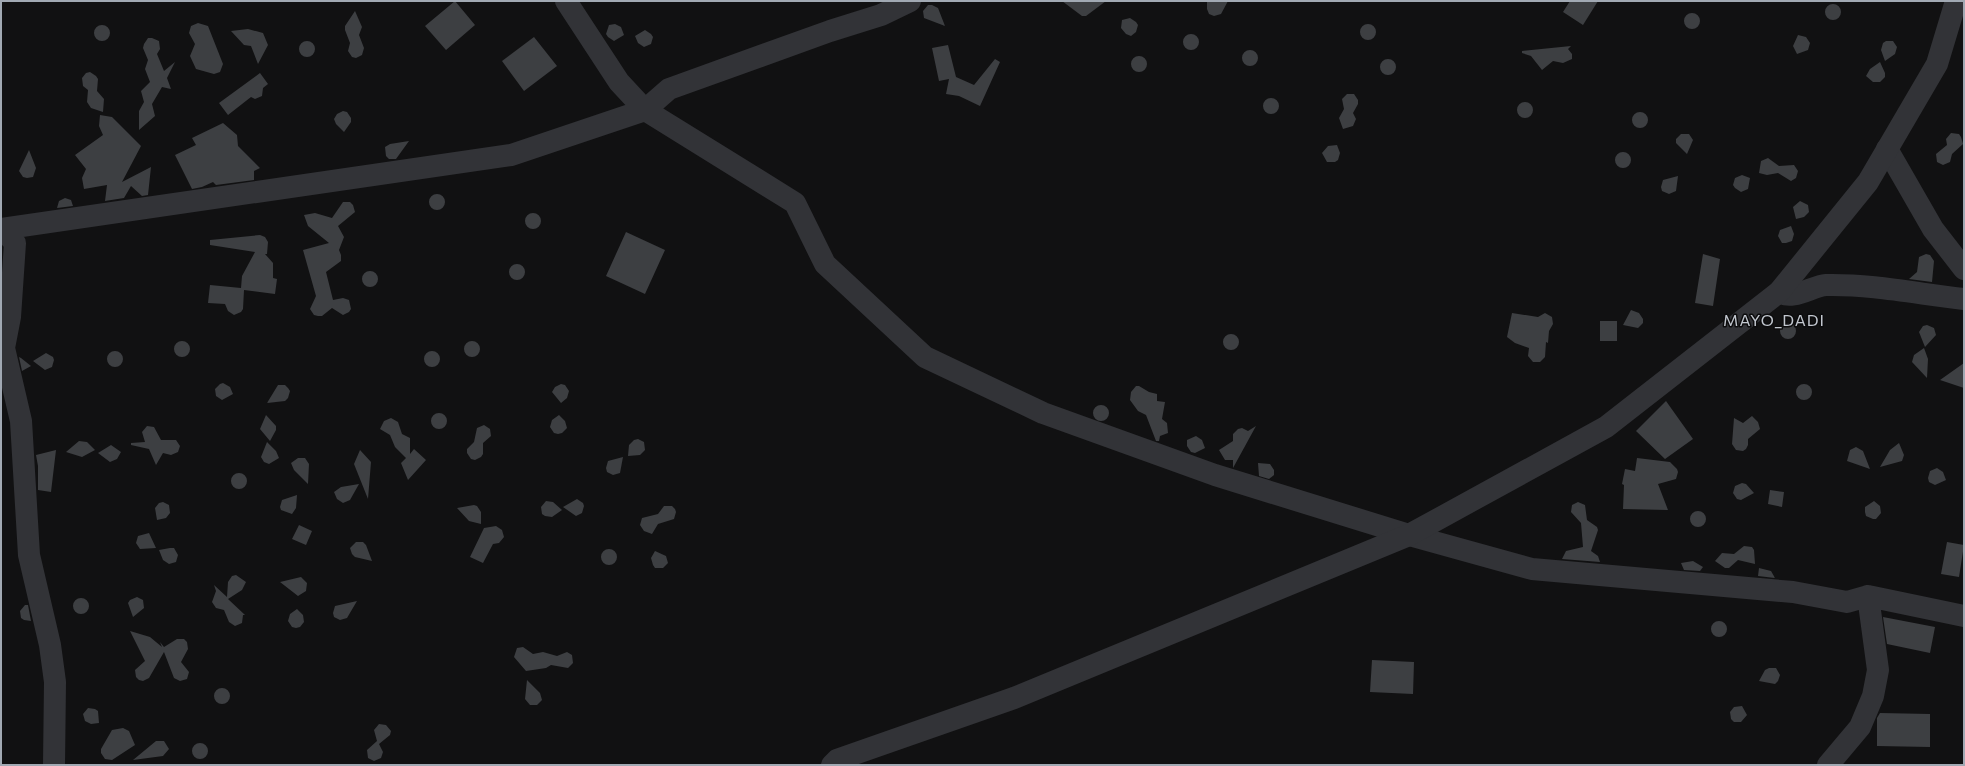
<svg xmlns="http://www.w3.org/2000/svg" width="1965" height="766" viewBox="0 0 1965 766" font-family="Commissioner,sans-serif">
	<rect width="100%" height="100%" fill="#111112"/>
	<path fill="#3d3f42" d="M455,1L475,25L446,50L425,26Z
		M1062,1H1106L1086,16H1082Z
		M1207,1H1228L1221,14L1214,16L1209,14L1207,9Z
		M1570,1H1598L1583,25L1563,12Z
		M1825 12a8 8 0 1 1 16 0a8 8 0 1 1-16 0Z
		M928,5H932L938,8L945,26L924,18L923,11Z
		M355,11L362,27L359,35L364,48L362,55L356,58L352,57L348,51L350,43L345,30V26Z
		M1684 21a8 8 0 1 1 16 0a8 8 0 1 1-16 0Z
		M1130,18L1136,22L1138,25L1136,32L1131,36L1126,34L1121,28L1122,20Z
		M198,23L208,26L223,64L220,72L214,74L196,69L190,56L195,44L189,33L191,26Z
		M1360 32a8 8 0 1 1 16 0a8 8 0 1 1-16 0Z
		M615,24L621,27L624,35L614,41L608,37L606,34L609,25Z
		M94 33a8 8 0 1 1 16 0a8 8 0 1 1-16 0Z
		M248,29L263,33L268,45L258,64L251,46L244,45L231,31Z
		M645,30L651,34L653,37L651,44L644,47L638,43L635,36Z
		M1183 42a8 8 0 1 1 16 0a8 8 0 1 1-16 0Z
		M1798,35L1806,37L1810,43L1808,50L1797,54L1793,46Z
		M534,37L557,66L524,91L502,61Z
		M148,38H152L159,41L160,49L157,54L164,71L175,62L167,78L171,89L162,87L152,104L155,116L139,130V111L144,102L141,91L150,82L145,69L148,60L143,48L144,44Z
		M299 49a8 8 0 1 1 16 0a8 8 0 1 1-16 0Z
		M1886,41H1893L1897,47L1895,54L1885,61L1881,50L1883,43Z
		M948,45L956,77L974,85L995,59L1000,62L980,106L959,96L946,94L949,79L939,81L932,48Z
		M1571,46L1568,49L1572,54V59L1563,63L1553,61L1542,70L1531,56L1522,53V51Z
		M1242 58a8 8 0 1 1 16 0a8 8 0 1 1-16 0Z
		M1131 64a8 8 0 1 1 16 0a8 8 0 1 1-16 0Z
		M1380 67a8 8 0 1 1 16 0a8 8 0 1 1-16 0Z
		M1880,62L1885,73V77L1880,82H1873L1866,76L1870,69Z
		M90,72L96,76L98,79L97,91L104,99L103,112L91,108L87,102L88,90L83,86L82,78L86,73Z
		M260,73L268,84L263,88L262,96L255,99L251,97L228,115L219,103Z
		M1347,94H1354L1358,100V104L1353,113L1356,119L1353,126L1343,129L1339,118L1344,109L1342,99Z
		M1263 106a8 8 0 1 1 16 0a8 8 0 1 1-16 0Z
		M1517 110a8 8 0 1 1 16 0a8 8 0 1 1-16 0Z
		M343,111L347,112L351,118V122L344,132L336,124L334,119L337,114Z
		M1632 120a8 8 0 1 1 16 0a8 8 0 1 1-16 0Z
		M100,115L112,117L141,146L122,182L151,167L148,195L142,196L131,186L124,198L105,201L107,185L84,189L82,178L86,169L75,155L103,135L99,126Z
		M223,123L237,135L238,146L260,168L254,171V180L216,185L213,182L202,187L192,189L175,155L196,145L192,138Z
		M1951,133L1959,134L1961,137L1963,144L1952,154L1950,162L1943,165L1937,162L1936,154L1947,145L1946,139Z
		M1681,134H1689L1693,140L1687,154L1676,143V139Z
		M409,141L396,159H389L386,156L385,147L390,144Z
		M1337,145L1340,153L1338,160L1335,162H1327L1322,153L1328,146Z
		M29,150L36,168L33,177L27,178L23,177L19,171Z
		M1615 160a8 8 0 1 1 16 0a8 8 0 1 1-16 0Z
		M1768,158L1779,166L1794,165L1798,171L1796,178L1791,181L1778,173L1767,175L1759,173L1761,161Z
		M1742,175L1750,178L1748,189L1741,192L1735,188L1733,185L1735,178Z
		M1678,176L1676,191L1669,194L1662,191L1661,187L1663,180Z
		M429 202a8 8 0 1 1 16 0a8 8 0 1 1-16 0Z
		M65,198L71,200L73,206L57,208L59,201Z
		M1800,201L1808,205L1809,212L1804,217L1796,219L1793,207Z
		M343,202H350L353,205L355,212L338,226L344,237L339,250L341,255V261L326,272L333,300L343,298L349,300L351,309L349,312L343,315L332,308L322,316H318L314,315L310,309L316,296L303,250L329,243L308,226L304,215L315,213L332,218Z
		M525 221a8 8 0 1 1 16 0a8 8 0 1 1-16 0Z
		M1791,226L1794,234L1792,241L1786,243H1782L1778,236L1780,230Z
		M626,232L665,250L645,294L606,276Z
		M260,235L265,237L268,242L267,254H265L273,263V278L277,279L275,294L244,290L243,309L241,312L234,315L228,311L225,304L208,303L210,285L241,288L242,276L255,252L210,245V240Z
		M1703,254L1720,259L1713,306L1695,303Z
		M1926,254L1930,255L1934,261L1932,282L1909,279L1917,272L1919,257Z
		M509 272a8 8 0 1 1 16 0a8 8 0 1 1-16 0Z
		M362 279a8 8 0 1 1 16 0a8 8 0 1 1-16 0Z
		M1631,310L1639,313L1643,319V323L1638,328L1623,325Z
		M1512,313L1538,317L1545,313L1552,317L1553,324L1549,331L1548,343L1546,342L1545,357L1540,362H1533L1528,356L1529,348L1515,343L1507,337Z
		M1600,321H1617V341H1600Z
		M1780 331a8 8 0 1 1 16 0a8 8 0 1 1-16 0Z
		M1927,325L1934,328L1936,335L1925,347L1919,332L1923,326Z
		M1223 342a8 8 0 1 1 16 0a8 8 0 1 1-16 0Z
		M464 349a8 8 0 1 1 16 0a8 8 0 1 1-16 0Z
		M174 349a8 8 0 1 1 16 0a8 8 0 1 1-16 0Z
		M1924,348L1928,359L1927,378L1912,362L1914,355Z
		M424 359a8 8 0 1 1 16 0a8 8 0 1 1-16 0Z
		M107 359a8 8 0 1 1 16 0a8 8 0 1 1-16 0Z
		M46,353L53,357L54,360L52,367L45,370L33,361Z
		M19,357L21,358L31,366L22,371Z
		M1964,363V388L1940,380Z
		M223,383L230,387L233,394L222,400L216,396L215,389L220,384Z
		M1796 392a8 8 0 1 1 16 0a8 8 0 1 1-16 0Z
		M561,384L565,385L569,391L567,398L561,403L552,392L555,387Z
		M278,385H285L288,388L290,391L288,398L285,401L267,403Z
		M1136,386H1139L1149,392L1157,394V401L1165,402L1162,419L1167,423L1168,433L1160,436L1159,441H1156L1146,415L1138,411L1130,400L1131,392Z
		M1666,401L1693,439L1665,459L1636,431Z
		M1093 413a8 8 0 1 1 16 0a8 8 0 1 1-16 0Z
		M431 421a8 8 0 1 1 16 0a8 8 0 1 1-16 0Z
		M266,415L276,426V430L270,441L260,429Z
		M559,415L565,421L567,428L562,433L558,434L554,433L550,427L552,420Z
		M1752,416L1758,422L1760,429L1748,439V445L1746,449L1743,451L1736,450L1732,444L1734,418L1743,423Z
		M391,418L398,422L402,434L410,438V454L414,449L426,460L408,480L401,463L406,458L395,447L390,435L380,429L384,421Z
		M484,425L490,429L491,436L483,443V454L481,457L475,460L471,459L467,453V449L474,442L477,428Z
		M147,426L154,427L161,440H176L180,446L178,452L171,455L163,453L156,465L149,449L131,445V443L145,442L142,432Z
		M1256,426L1233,468V460H1225L1219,450L1233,441V434L1238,429L1242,428L1248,431Z
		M1196,436L1202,440L1205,448L1195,453L1191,452L1187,446V440Z
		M638,439L644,442L645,450L640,455L628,456L629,445L634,440Z
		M79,441L87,442L95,450L82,457L66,452Z
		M267,442L276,451L279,458L269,464L264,462L261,457Z
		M1899,443L1904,455L1902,461L1880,467L1890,450Z
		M111,445L121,452L117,459L110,462L98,453Z
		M1856,447L1863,451L1870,469L1847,461L1850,450Z
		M56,450L51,492L38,490V466L36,455Z
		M360,450L371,462L368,499L354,464Z
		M623,457L620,473L613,475L607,472L606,468L608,461Z
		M298,458H305L309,464L308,484L294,470L291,463Z
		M1637,458L1670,462L1677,469L1678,472L1676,479L1658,484L1668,510L1623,509L1624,485L1622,484L1625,469L1635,471Z
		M1258,463L1270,464L1274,470V475L1269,479L1259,476Z
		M1937,468L1943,472L1946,480L1935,485L1929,482L1928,478L1930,471Z
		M231 481a8 8 0 1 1 16 0a8 8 0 1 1-16 0Z
		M1742,483L1746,484L1754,493L1741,500L1737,499L1733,493L1735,486Z
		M359,484L350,500L343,503L337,499L334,492L341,487Z
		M1770,490L1784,492L1782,507L1768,504Z
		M297,495L296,508L292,514L281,510L280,507L282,500Z
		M577,499L583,503L584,506L582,513L576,516L563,507Z
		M546,501L553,502L562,510L552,517L545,516L542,514L541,507Z
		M1874,501L1880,506L1881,513L1876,519H1873L1866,516L1865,512V507Z
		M163,502L169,505L170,513L166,518L157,520L155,508L159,503Z
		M1578,502L1585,505L1587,520L1597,527L1598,530L1591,551L1598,556L1600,562L1562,559L1566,551L1583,547L1581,523L1571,512L1572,505Z
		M474,505L477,506L481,512V524L469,521L457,508Z
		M664,506H672L675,509L676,512L674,519L658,524L652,534L644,531L640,525L642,518L658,514Z
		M1690 519a8 8 0 1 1 16 0a8 8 0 1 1-16 0Z
		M299,525L312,531L306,545L292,539Z
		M496,526L502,530L504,537L499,543L493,544L483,563L470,557L484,528Z
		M149,533L156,548L140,549L136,543L138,536Z
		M356,542H363L366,545L372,561L355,557L352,554L350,548Z
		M1947,542L1964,545L1959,577L1941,574Z
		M1744,546L1752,547L1754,550L1755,564L1738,560L1729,568H1725L1715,561L1722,553L1734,554Z
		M170,548H174L178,555L176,562L169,564L163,560L159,550Z
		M601 557a8 8 0 1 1 16 0a8 8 0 1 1-16 0Z
		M655,551L666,556L668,563L663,568H655L653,565L651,558Z
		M1693,561L1703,567L1700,571L1684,570L1681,563Z
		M1759,568L1771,571L1775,578L1758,576Z
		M236,575L246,582L242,590L228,599L245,615H243L242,623L235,626L229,622L224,610L216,608L212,602L216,591L214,585L227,597L228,582L232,576Z
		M301,577L307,583L306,591L298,596L280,582Z
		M137,597L143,600L144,608L133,617L128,603L130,600Z
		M73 606a8 8 0 1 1 16 0a8 8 0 1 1-16 0Z
		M357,601L347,618L340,620L334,617L333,613L335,606Z
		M25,605H28L31,621L24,620L21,618L20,611Z
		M297,609L303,615L304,622L300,627L296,628L292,627L288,621L290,614Z
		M1883,617L1935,627L1930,653L1887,644Z
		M1711 629a8 8 0 1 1 16 0a8 8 0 1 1-16 0Z
		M130,631L150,637L162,647L160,642L164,647L177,639H184L187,642L188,649L181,662L189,672L187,679L180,681L174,678L164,652L149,678L143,681L139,680L136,677L135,670L145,661Z
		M523,647L533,654L543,652L557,656L567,652L572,655L573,663L568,668L551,665L546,668L526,671L514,657L517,648Z
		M1372,660L1414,662L1413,694L1370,692Z
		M1769,668H1776L1780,675L1778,681L1775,684L1759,681L1765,670Z
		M527,680L540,693L542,700L537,705H530L525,699Z
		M214 696a8 8 0 1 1 16 0a8 8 0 1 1-16 0Z
		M1742,706L1747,715L1741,722H1734L1731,719L1730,712L1734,707Z
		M88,708L95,709L98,711L99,723L91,724L85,721L83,714Z
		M1880,713L1930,714V747L1877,746V718Z
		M379,724L386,725L391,731L390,735L379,744L383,752L381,758L374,761L368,758L367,750L377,741L374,730Z
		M123,728L129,731L135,745L112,760L105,759L101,753V749L112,730Z
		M156,741H164L169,749L163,756L133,760Z
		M192 751a8 8 0 1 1 16 0a8 8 0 1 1-16 0Z"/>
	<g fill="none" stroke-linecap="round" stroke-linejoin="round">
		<path stroke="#323337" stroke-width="22" d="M566,1L619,82L645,110L669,89L830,31L881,15L910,1
			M1887,149L1933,229L1964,269
			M1,229L511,155L645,110L795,203L825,264L925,357L1043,413L1215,475L1409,535L1532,569L1793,592L1847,602L1868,596L1964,616
			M3,229L15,243L10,317L4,348L21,421L29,555L50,645L55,682L54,765
			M1779,292C1793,301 1812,286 1826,285C1872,284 1919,294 1964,299
			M1828,765L1860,727L1873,696L1878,670L1868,596"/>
		<path stroke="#323337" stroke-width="22" d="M832,765L837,760L1014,698L1409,535L1606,427L1779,292L1868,182L1937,64L1956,1"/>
	</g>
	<g text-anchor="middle" stroke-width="3" stroke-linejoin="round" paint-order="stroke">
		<g font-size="16" letter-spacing="1" fill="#c2c7cf" stroke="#0c0c0d">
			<text x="1774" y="326">MAYO_DADI</text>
		</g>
	</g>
	<rect width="1965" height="766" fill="none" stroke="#a1a9b3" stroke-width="4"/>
</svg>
